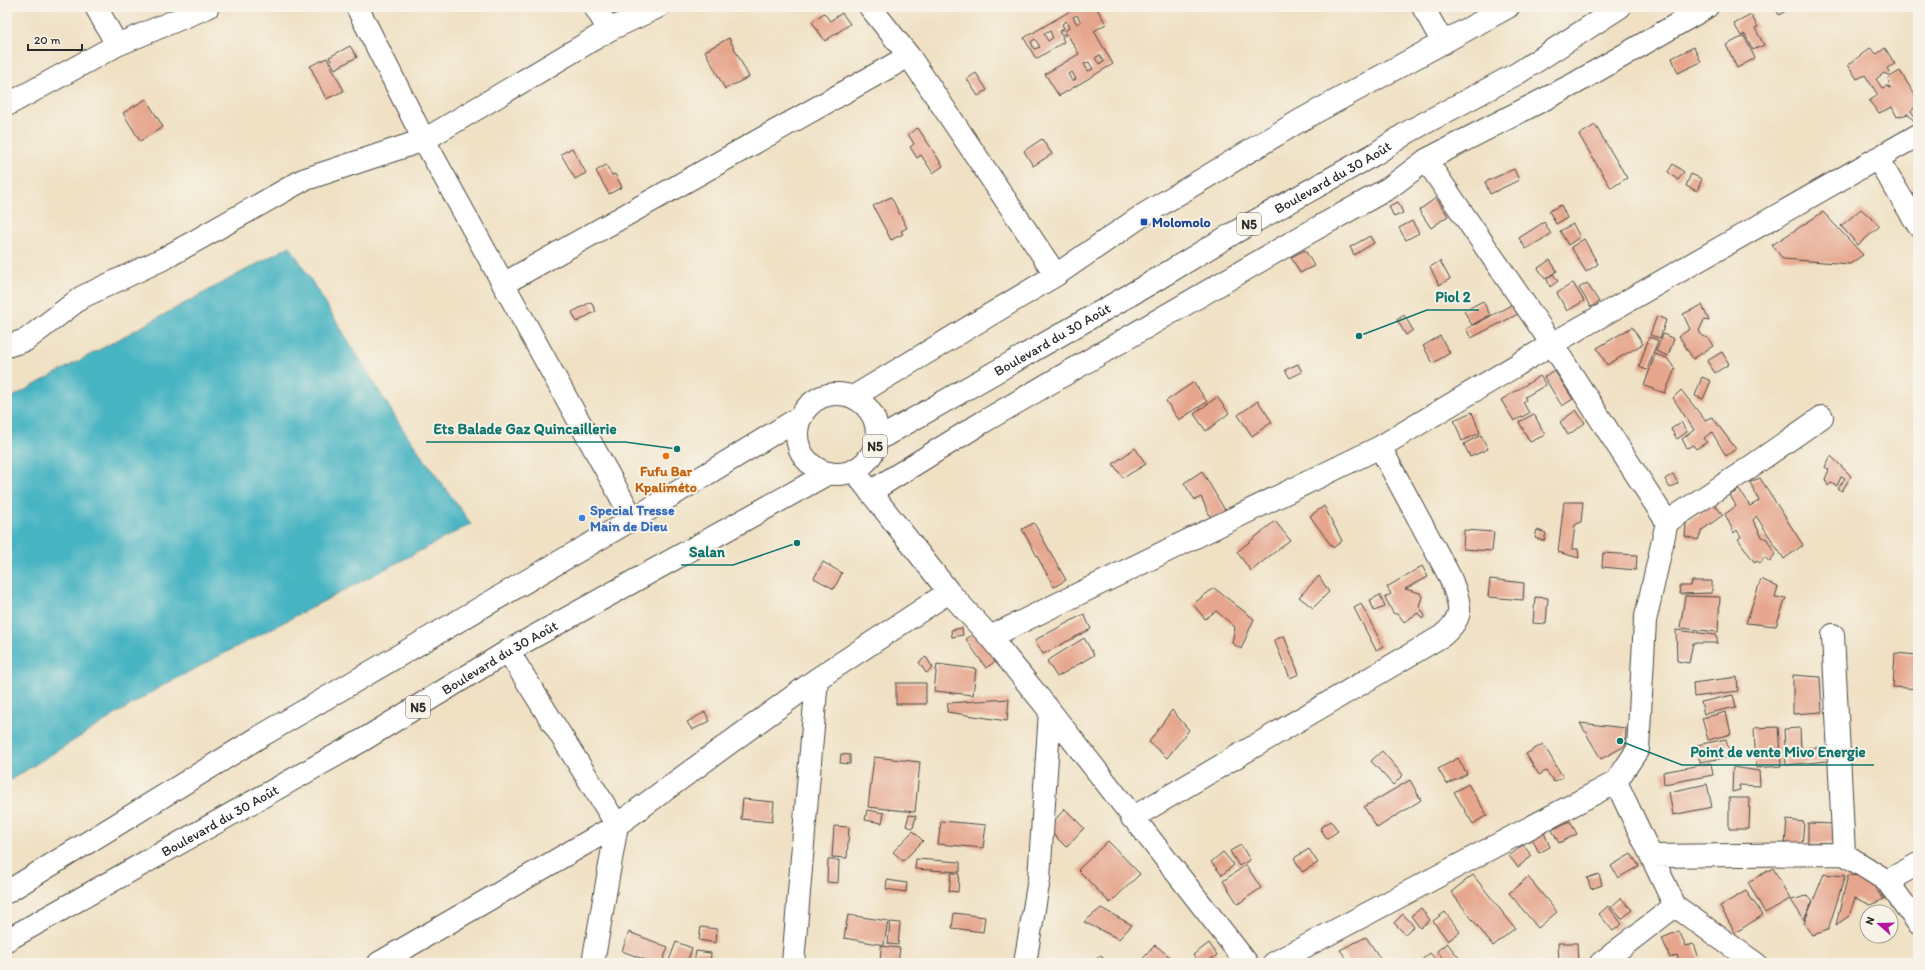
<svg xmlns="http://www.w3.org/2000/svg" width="1925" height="970" viewBox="0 0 1925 970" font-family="Itim,sans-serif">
	<rect width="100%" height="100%" fill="#f7f3e8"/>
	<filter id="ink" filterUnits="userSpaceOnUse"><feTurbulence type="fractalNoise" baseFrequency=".025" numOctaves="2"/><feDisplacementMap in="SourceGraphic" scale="8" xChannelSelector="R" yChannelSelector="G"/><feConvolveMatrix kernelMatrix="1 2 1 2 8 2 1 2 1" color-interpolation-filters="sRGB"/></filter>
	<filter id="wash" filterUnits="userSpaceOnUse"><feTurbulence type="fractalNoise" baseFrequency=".012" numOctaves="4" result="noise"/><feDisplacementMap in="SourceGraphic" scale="16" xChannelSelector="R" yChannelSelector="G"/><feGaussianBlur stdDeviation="0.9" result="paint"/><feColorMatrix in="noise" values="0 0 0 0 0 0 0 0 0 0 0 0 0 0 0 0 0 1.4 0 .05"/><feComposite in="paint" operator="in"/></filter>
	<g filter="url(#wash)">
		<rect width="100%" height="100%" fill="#f0e1c4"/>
		<path fill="#46b4c2" stroke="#387076" d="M290,246L402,428L471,524L160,687L7,782V400Z"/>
		<g id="blocks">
			<path fill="#e6a68d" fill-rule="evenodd" d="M1077,7H1096L1106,24L1094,31L1113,64L1059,96L1045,74L1079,54L1067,34L1062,37L1064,42L1036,59L1024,38ZM1077,15L1081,22L1077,24L1073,17ZM1066,21L1069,28L1065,31L1066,33L1061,35L1059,31L1064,29L1062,24ZM1050,31L1053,38L1048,41L1044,34ZM1035,39L1040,47L1034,49L1031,42ZM1100,55L1104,62L1099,64L1095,58ZM1089,62L1093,69L1088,71L1084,64ZM1072,72L1076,79L1072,81L1068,74Z
				M1775,7H1792L1779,15Z
				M824,13L830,21L842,13L850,24L825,41L812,22Z
				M1751,15L1758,27L1755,28L1764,45L1753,50L1745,34L1741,36L1734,24Z
				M1744,36L1755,58L1737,68L1726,45Z
				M729,38L749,77L725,89L705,51Z
				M350,46L357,57L335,69L329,57Z
				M1694,47L1701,62L1678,73L1672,58Z
				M1870,48L1877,54L1885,48L1895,64L1887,68L1890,74L1888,75L1884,73L1876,79L1882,88L1887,86L1890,88L1888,78L1900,71L1918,100V104L1911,111L1917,120L1914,121L1908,114L1897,117L1892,107L1879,113L1869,101L1878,95L1865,75L1857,79L1848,65Z
				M327,58L344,91L326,99L310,66Z
				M976,73L987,90L978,96L967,79Z
				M146,99L163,127L140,141L123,113Z
				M1595,125L1627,178L1611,188L1579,135Z
				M918,128L943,166L933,173L921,155L917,158L910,147L914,144L908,134Z
				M1042,139L1052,154L1033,166L1024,151Z
				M572,148L586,173L575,179L561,154Z
				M1673,164L1684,172L1678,180L1668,172Z
				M606,165L612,175L615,174L622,187L609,194L596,171Z
				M1514,169L1519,180L1490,194L1485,182Z
				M1691,174L1702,179L1697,191L1686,186Z
				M891,197L907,228L901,231L903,234L891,240L873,206Z
				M1436,198L1448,216L1431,228L1419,210Z
				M1398,202L1403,213L1394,217L1389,206Z
				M1561,205L1567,218L1556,224L1549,211Z
				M1861,209L1880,226L1858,245L1841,226Z
				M1823,212L1863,255L1850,264L1783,259L1772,245Z
				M1412,221L1419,233L1406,240L1399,228Z
				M1544,222L1551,234L1526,249L1519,238Z
				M1573,224L1580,237L1568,245L1560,231Z
				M1370,236L1374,243L1354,255L1350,247Z
				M1584,239L1598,264L1586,272L1571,247Z
				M1305,250L1314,266L1300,273L1291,257Z
				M1550,260L1557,271L1545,279L1538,268Z
				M1440,261L1450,279L1439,285L1430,267Z
				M1553,274L1558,281L1550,287L1547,279Z
				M1573,283L1584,301L1567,311L1557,293Z
				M1587,283L1599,302L1591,307L1579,288Z
				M1483,301L1490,315L1472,325L1464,311Z
				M591,302L596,311L577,322L572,312Z
				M1517,302L1522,312L1471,338L1466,329Z
				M1702,305L1709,321L1704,320L1699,331L1702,336L1708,338L1713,346L1693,359L1679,336L1690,329L1683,314Z
				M1404,315L1413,330L1406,335L1397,320Z
				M1657,316L1666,320L1660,338L1650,335Z
				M1632,327L1643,344L1607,365L1597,348Z
				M1663,334L1674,339L1668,356L1656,351Z
				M1440,336L1450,353L1433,363L1423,346Z
				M1649,337L1658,340L1647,370L1639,367Z
				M1722,352L1729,364L1715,373L1707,361Z
				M1655,354L1667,358L1675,369L1665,393L1644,386Z
				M1298,364L1302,372L1290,378L1285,370Z
				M1554,370L1573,399L1562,406L1544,377Z
				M1540,376L1546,385L1525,397L1526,400L1523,402L1529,413L1514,421L1501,400Z
				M1702,377L1711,381L1703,399L1695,396Z
				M1194,382L1207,402L1179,420L1166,401Z
				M1681,390L1705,420L1712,417L1736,449L1726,456L1712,432L1704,438L1707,442L1696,449L1693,445L1687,448L1682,439L1694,430L1673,398Z
				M1217,397L1229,413L1206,431L1194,414Z
				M1258,401L1272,422L1252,436L1238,415Z
				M1576,410L1585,423L1568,435L1560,422Z
				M1472,412L1480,433L1462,441L1454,420Z
				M1534,414L1545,435L1530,442L1519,422Z
				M1681,422L1687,432L1677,439L1671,429Z
				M1481,435L1488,449L1470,457L1464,444Z
				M1135,448L1146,464L1123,478L1113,464Z
				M1831,456L1851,476L1842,491L1838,489L1845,478L1841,477L1837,486L1831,483L1828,486L1825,479L1829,470L1825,467Z
				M1202,471L1226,512L1211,518L1201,497L1195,500L1184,483Z
				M1673,474L1678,483L1670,488L1665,479Z
				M1760,478L1803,545L1784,559L1756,516L1753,520L1762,537L1767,539L1775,554L1770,562L1764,557L1761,563L1756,561L1755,563L1738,539L1741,537L1737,530L1734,533L1725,514L1736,506L1730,495L1739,490L1750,506L1759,501L1750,482Z
				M1564,502H1583L1581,522L1575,525L1572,549H1578L1579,558L1558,552Z
				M1714,504L1723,515L1702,530L1698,540L1685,536L1686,523Z
				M1324,506L1342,541L1333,548L1310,516Z
				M1275,521L1290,540L1251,571L1237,552Z
				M1034,523L1066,580L1054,587L1022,529Z
				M1464,530L1494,532L1492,551L1463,549Z
				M1537,530L1546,533L1544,541L1535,538Z
				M1603,553L1637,555L1636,570L1602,567Z
				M823,562L842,573L834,589L814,578Z
				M1422,566L1428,577L1405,589L1420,593L1422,597L1419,606L1425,616L1422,619L1418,613L1404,622L1399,615L1393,613L1385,597L1391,594L1387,587Z
				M1319,576L1329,592L1313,608L1299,597Z
				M1490,579L1524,583L1523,600L1488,597Z
				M1761,579L1778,587L1775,597L1786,598L1776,626L1746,623Z
				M1692,581H1712V593L1680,594L1679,586H1691Z
				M1214,588L1254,619L1241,649L1232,643L1235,627L1216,611L1205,619L1193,604Z
				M1380,595L1385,607L1374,611L1370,600Z
				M1685,596L1720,597L1718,632L1680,628Z
				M1535,597L1548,598L1546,624L1533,623Z
				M1361,604L1383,646L1376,650L1354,608Z
				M1084,614L1091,629L1043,654L1035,640Z
				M962,628L963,635L952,637L951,630Z
				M1676,630L1716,635L1718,643H1693L1689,663L1677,661Z
				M976,632L996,661L986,668L966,639Z
				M1284,636L1299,674L1290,678L1274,640Z
				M1084,638L1094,655L1057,677L1047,661Z
				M1895,653L1918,655V689L1893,687Z
				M926,657L933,668L926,673L919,662Z
				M937,664L976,669L973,695L934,691Z
				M1793,675L1820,677L1822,712L1793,714Z
				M1737,677L1738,691L1694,697L1693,683Z
				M896,683H926V704H896Z
				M1733,695L1736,707L1704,714L1701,702Z
				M1009,699L1007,721L947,712L948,703Z
				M1172,710L1189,730L1167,758L1149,742Z
				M705,712L710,721L692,730L687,722Z
				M1726,712L1731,734L1708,740L1702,718Z
				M1580,723L1626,728L1625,746L1601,759Z
				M1778,727L1781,766L1756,768L1754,728Z
				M1800,728L1801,749L1828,747L1829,761L1786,765L1784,729Z
				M1726,739L1730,757L1700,762L1697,745Z
				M1543,744L1563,777L1554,782L1546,771L1539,775L1526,754Z
				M1382,751L1403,775L1393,785L1371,761Z
				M841,754L850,755V764L840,763Z
				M874,757L920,762L915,812L868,807Z
				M1458,758L1467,774L1447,784L1438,769Z
				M1711,763L1713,775L1664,784L1663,772Z
				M1733,767L1759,771L1760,786L1739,785L1740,790L1732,792Z
				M1410,780L1421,800L1377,828L1364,807Z
				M1468,784L1487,815L1473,824L1454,792Z
				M1707,784L1712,807L1673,815L1669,792Z
				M1729,798H1750L1749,829H1729Z
				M743,799L774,802L772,822L741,819Z
				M1065,809L1084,828L1066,847L1047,828Z
				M867,810L884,813L882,823L865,820Z
				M909,815L916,816L913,828L906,826Z
				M1787,820L1804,822L1802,845L1785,843Z
				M941,821L986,825L983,848L938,844Z
				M1331,821L1338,831L1327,839L1320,828Z
				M1570,821L1577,834L1559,843L1552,830Z
				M1808,823L1835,824V843H1808Z
				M834,826L849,827L847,858L832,857Z
				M1543,830L1550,847L1539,853L1531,836Z
				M913,831L923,841L903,861L893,852Z
				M1108,841L1140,874L1110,903L1078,870Z
				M1241,845L1250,860L1239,866L1230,851Z
				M1523,845L1532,856L1518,867L1509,856Z
				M1309,849L1318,863L1302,872L1294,858Z
				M1223,852L1234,865L1222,875L1211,862Z
				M1631,854L1639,866L1618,878L1611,866Z
				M916,859L960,862V872L915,869Z
				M828,860H839L838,883L827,882Z
				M1246,865L1261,888L1238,904L1223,881Z
				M1773,868L1790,899L1765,913L1748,882Z
				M951,873L959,874L958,892L949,891Z
				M1599,874L1602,885L1591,889L1587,878Z
				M1824,874L1845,876L1828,930L1813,935L1804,923Z
				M1473,875L1515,928L1493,946L1451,892Z
				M1848,875L1867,876L1884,899L1870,905L1855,898L1849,916L1836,925Z
				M1528,877L1557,912L1538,928L1509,893Z
				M887,880L907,883L906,892L886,889Z
				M1746,891L1763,915L1735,933L1720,906Z
				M1807,896L1812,902L1804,920L1791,900Z
				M1621,898L1632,910L1622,919L1611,907Z
				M1608,906L1622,924L1613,931L1599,914Z
				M1101,908L1132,925L1119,939L1084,922Z
				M1421,908L1430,920L1420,928L1411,916Z
				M1445,912L1460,932L1448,941L1433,921Z
				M954,913L985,917L983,932L952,928Z
				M1403,914L1414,926L1405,934L1394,923Z
				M848,915L888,921L884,945L844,938Z
				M890,922L900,923L898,945L888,944Z
				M701,927L717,929L716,943L699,940Z
				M1679,931L1686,946L1693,944L1699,961L1694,963H1680L1677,955L1670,958L1662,938Z
				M629,932L668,947L662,963H654L622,951Z
				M1366,937L1382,961L1380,963H1350L1340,950Z
				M676,942L692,948L687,963H668Z
				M1209,943L1217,955L1206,963H1199L1193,955Z
				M1447,943L1463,963H1441L1445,961L1437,951Z
				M1558,943H1577L1578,963H1559Z
				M1155,945L1170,957L1163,963H1139Z
				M881,946L900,948L898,963H880Z
				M696,951L711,953L710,963H694Z
				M1430,953L1436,960L1433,963H1418Z
				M1101,955L1107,963H1092Z"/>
		</g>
	</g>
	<g filter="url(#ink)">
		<use href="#blocks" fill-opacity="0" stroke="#494642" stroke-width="1"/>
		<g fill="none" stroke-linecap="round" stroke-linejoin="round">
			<defs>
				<path id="minor" d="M96,7L117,45
					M357,7L424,140L633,519
					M595,7L609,30
					M870,7L909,56L1056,275
					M1423,7L1443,43
					M7,105L117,45L208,7
					M1877,158L1918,225
					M1426,160L1552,344L1667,522L1645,621L1638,749L1616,782L1675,906L1755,963
					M503,284L909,56
					M7,346L26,340L82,297L165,258L303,180L424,140L609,30L658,7
					M854,471L949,592L990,637L1050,711L1247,963
					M870,492L983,422L1301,237L1389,188L1426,160L1574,84L1707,7
					M1667,522L1743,472L1822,417
					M1833,635L1844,854
					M990,637L1380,447L1552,344L1918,135
					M508,651L617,825L593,963
					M1132,818L1442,636C1467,615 1460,605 1450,577L1380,447
					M1652,856L1844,854L1887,881L1918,923
					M1887,881L1918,864
					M379,963L617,825L817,679L949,592
					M793,963L817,679
					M1025,963L1039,879L1050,711
					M1274,963L1616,782
					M1601,963L1675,906"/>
				<g id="highway">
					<circle cx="837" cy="434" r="40"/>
					<path d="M853,397L1056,275L1140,217L1301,120L1508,7"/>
					<path id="s1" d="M877,440L1149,284L1232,234L1375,154L1408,132L1518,73L1620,7"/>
					<path d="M7,892L261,736L633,519L802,416"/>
					<path id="s2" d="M7,940L363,740L508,651L829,473"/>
				</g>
			</defs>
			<use href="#minor" stroke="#494642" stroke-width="24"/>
			<use href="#highway" stroke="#494642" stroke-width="24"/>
			<use href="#minor" stroke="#fff" stroke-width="22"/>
			<use href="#highway" stroke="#fff" stroke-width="22"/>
		</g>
	</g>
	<rect fill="#1a4fb4" stroke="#f7f3e8" stroke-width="1.5" x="1140" y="218" width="8" height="8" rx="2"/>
	<circle fill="#e8710a" stroke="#f7f3e8" stroke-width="1.5" cx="666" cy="456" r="4"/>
	<circle fill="#3f7fe0" stroke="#f7f3e8" stroke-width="1.5" cx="582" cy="518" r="4"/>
	<g text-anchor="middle" stroke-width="4" stroke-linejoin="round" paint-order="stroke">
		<g fill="#f7f3e8" stroke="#686764" stroke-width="1">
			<rect x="1237" y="213" width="24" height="22" rx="3"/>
			<rect x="863" y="435" width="24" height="22" rx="3"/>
			<rect x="406" y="696" width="24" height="22" rx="3"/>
		</g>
		<g font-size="13" font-weight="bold" fill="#2b2b2b">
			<text x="1249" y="229">N5</text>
			<text x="875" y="451">N5</text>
			<text x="418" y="712">N5</text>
		</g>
		<g font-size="14" fill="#2b2b2b" stroke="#f7f3e8">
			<text dy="5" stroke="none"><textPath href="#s1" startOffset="526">Boulevard du 30 Août</textPath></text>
			<text dy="5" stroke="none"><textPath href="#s1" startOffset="202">Boulevard du 30 Août</textPath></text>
			<text dy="5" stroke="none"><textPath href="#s2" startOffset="568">Boulevard du 30 Août</textPath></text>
			<text dy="5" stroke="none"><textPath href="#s2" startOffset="244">Boulevard du 30 Août</textPath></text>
		</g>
		<g font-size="14" font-weight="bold" fill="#164399" stroke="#f7f3e8" text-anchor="start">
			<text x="1152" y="227">Molomolo</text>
		</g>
		<g font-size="14" font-weight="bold" fill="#c56008" stroke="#f7f3e8">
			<text x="666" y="476">Fufu Bar<tspan x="666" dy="16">Kpaliméto</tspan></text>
		</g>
		<g font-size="14" font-weight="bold" fill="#366cbe" stroke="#f7f3e8" text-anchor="start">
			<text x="590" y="515">Special Tresse<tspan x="590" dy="16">Main de Dieu</tspan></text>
		</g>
	</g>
	<path fill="none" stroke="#0f766e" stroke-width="1.5" d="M1359 336L1427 310H1479M677 449L625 442H426M797 543L733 565H681M1620 741L1682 765H1874"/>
	<g fill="#0f766e" stroke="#f7f3e8" stroke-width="1.5">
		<circle cx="1359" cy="336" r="4"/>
		<circle cx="677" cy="449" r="4"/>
		<circle cx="797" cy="543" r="4"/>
		<circle cx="1620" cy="741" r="4"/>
	</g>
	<g font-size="15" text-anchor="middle" font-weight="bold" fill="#0f766e" stroke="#f7f3e8" stroke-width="4" stroke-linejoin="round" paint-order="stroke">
		<text x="1453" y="302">Piol 2</text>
		<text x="525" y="434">Ets Balade Gaz Quincaillerie</text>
		<text x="707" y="557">Salan</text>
		<text x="1778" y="757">Point de vente Mivo Energie</text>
	</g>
	<rect width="1925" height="970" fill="none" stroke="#f7f3e8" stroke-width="24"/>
	<g transform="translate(1879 924) rotate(290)"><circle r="19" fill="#f7f3e8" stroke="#a5a39c"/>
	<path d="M0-3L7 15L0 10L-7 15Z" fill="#b5179e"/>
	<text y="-6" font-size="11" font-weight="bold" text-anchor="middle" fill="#2b2b2b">N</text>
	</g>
	<path d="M28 44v6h54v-6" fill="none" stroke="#2b2b2b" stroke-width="2"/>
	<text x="34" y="44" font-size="12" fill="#2b2b2b" stroke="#f7f3e8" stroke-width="3" paint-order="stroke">20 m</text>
</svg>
